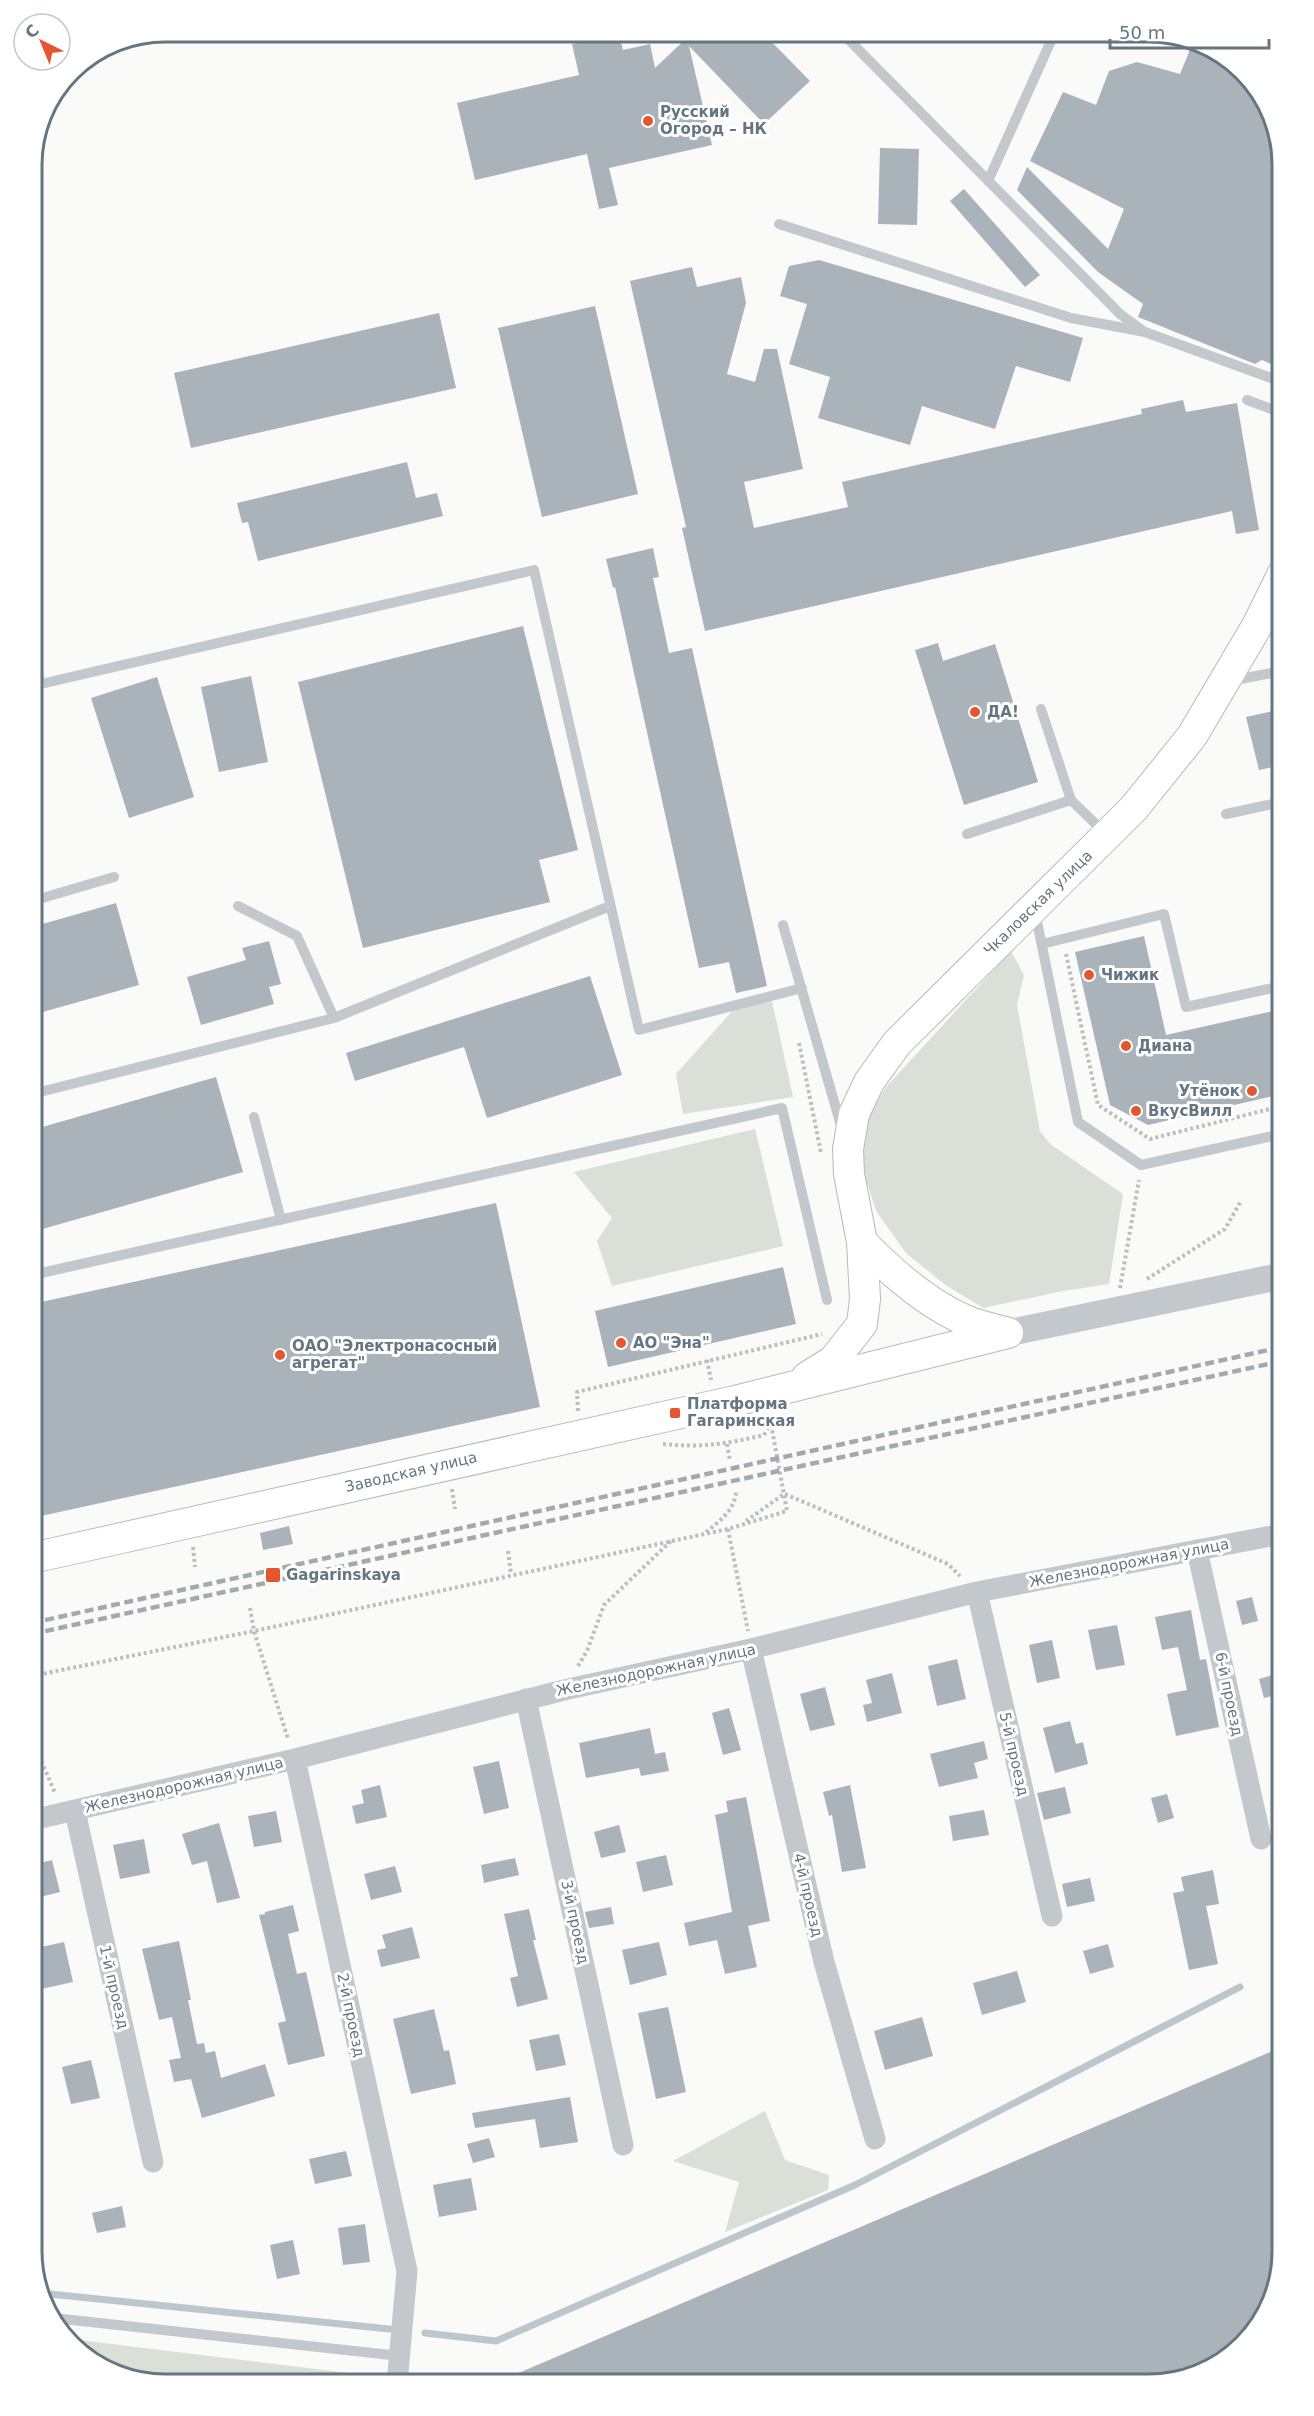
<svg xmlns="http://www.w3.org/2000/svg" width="1314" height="2416" viewBox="0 0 1314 2416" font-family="'DejaVu Sans',sans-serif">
	<rect width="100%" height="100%" fill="#fafaf8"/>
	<path fill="#dadfd7" d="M1011,951L1024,975L1017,1005L1040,1131L1050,1144L1123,1194L1109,1284L1063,1291L983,1308L944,1284L906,1253L876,1211L864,1173L861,1129L886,1087Z
		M772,1001L793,1097L683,1114L676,1074L734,1009Z
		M755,1129L783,1246L612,1286L597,1241L612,1218L574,1172Z
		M765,2111L785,2160L829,2175L828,2190L725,2232L739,2182L673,2161Z
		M71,2339L398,2379L397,2384H157L91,2362Z"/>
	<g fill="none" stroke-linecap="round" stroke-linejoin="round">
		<path stroke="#bbc7cb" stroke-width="7" d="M40,2293L389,2329
			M425,2333L496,2341L855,2185L1240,1987"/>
	</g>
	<path fill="#aab3b9" d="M693,32H762L810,81L764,124L689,46L712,145L609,168L618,205L599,209L587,154L475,180L457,103L579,75L572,44L619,34L623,50L650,44L655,68Z
		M1191,47L1230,59L1272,114L1282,165V369L1262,360L1255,364L1138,317L1143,304L1098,272L1017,190L1027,167L1108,249L1124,209L1030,161L1063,92L1096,105L1109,71L1137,62L1180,74Z
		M880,148L919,149L917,225L878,224Z
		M964,189L1040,275L1025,287L950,201Z
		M819,260L1083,338L1070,382L1016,366L995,429L922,406L910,445L818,418L830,377L789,364L807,304L780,296L789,266Z
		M692,267L697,287L741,277L746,303L727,374L755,382L764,349H777L803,469L744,482L754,528L848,507L842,482L1142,414L1141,409L1183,400L1186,412L1237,403L1259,530L1236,534L1232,511L705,631L682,528L686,527L630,281Z
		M595,306L638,494L542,517L498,328Z
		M439,313L456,388L191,448L174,373Z
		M407,462L416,498L437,493L443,516L258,561L248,522L242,523L237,503Z
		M653,548L659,577L653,578L669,653L692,648L767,986L736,993L729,962L699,968L615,587L613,588L606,559Z
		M523,626L578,850L539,860L550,902L363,948L298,682Z
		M938,643L943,661L995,644L1038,782L964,805L915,650Z
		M251,676L268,762L219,772L201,687Z
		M157,677L194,797L129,818L91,698Z
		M1282,709V765L1259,770L1246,717Z
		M116,903L139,985L32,1015V927Z
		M1144,936L1166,1035L1282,1009V1094L1148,1125L1110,1105L1075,952Z
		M269,941L281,984L269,987L274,1004L201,1025L187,977L246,960L242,948Z
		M590,976L622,1075L487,1118L464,1047L355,1081L346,1053Z
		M216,1077L243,1172L32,1232V1130Z
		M496,1203L540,1407L32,1518V1304Z
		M783,1267L796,1324L608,1367L595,1311Z
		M289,1526L293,1544L263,1550L260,1533Z
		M1252,1597L1258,1621L1242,1625L1236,1601Z
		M1191,1610L1200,1660L1206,1659L1219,1727L1176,1736L1167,1694L1187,1690L1178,1647L1162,1650L1155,1617Z
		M1117,1625L1125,1665L1096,1670L1088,1630Z
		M1052,1640L1060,1678L1037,1683L1029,1645Z
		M957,1659L966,1699L937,1706L928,1666Z
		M892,1673L902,1713L867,1722L863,1705L872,1703L866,1680Z
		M1276,1674L1281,1694L1264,1698L1259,1679Z
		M825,1687L835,1725L810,1731L800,1694Z
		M729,1708L741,1750L723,1755L712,1713Z
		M1070,1721L1076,1744L1083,1742L1088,1764L1055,1773L1043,1728Z
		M650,1728L655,1754L665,1752L669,1771L641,1776L639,1768L586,1778L579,1743Z
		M984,1741L988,1759L974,1763L978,1778L939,1787L930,1754Z
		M499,1761L509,1808L484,1814L473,1767Z
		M380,1785L387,1817L356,1824L352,1806L364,1803L361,1790Z
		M850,1785L866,1868L842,1872L832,1815L829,1816L823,1792Z
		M1065,1787L1071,1813L1044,1820L1037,1793Z
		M1167,1794L1174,1818L1158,1823L1151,1798Z
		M746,1797L770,1921L748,1926L757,1967L725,1974L717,1940L689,1946L684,1923L732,1912L715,1815L728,1812L726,1801Z
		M984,1810L989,1835L953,1841L949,1816Z
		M276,1811L282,1842L254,1847L248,1816Z
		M219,1823L240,1898L217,1903L207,1861L192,1865L182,1834Z
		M619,1825L626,1852L601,1858L594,1832Z
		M144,1839L150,1873L120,1879L113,1845Z
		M666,1855L673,1885L643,1892L636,1862Z
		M515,1858L519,1875L484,1883L481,1865Z
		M52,1860L60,1892L32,1899V1865Z
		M395,1866L402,1892L371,1900L364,1874Z
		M1213,1870L1219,1904L1206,1906L1218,1964L1189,1970L1173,1893L1184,1891L1181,1877Z
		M1090,1878L1095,1901L1067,1907L1062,1884Z
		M293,1905L299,1931L288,1934L297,1974L306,1972L325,2056L288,2065L278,2023L286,2021L259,1915L265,1914V1912Z
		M611,1907L614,1924L589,1928L585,1912Z
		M529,1909L536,1940H533L548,1999L517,2007L510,1978L518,1976L504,1914Z
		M412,1927L420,1958L381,1967L377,1950L386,1948L382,1935Z
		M179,1941L191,2000H188L197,2044L204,2043L206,2053L215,2051L221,2078L265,2064L275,2096L202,2118L191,2079L174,2082L169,2060L181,2058L172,2017L159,2020L142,1949Z
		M64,1942L73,1982L41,1989L32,1949Z
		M659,1942L667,1975L630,1985L622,1950Z
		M1108,1944L1114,1967L1090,1974L1083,1951Z
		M1017,1971L1026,2002L982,2015L973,1983Z
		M668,2007L686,2092L656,2099L638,2013Z
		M434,2009L444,2051L449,2050L456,2084L411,2094L393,2019Z
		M922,2017L933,2056L885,2070L874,2031Z
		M559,2034L566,2065L536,2071L529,2040Z
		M1282,2047V2251L1260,2325L1200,2374L1149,2385L493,2384Z
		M91,2060L100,2098L71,2104L62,2067Z
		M570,2097L578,2142L540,2148L535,2119L475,2128L472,2113Z
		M489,2138L495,2157L473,2163L467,2144Z
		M346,2151L352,2176L315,2184L309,2159Z
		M471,2178L477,2210L439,2217L433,2185Z
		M122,2206L126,2227L97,2233L92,2213Z
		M365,2224L370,2262L343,2265L338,2228Z
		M293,2240L300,2274L277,2279L270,2245Z"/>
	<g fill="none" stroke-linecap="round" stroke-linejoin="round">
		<defs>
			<path id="secondary" d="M807,1377L833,1361L862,1324L865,1299L862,1242L849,1174L848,1149L854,1114L869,1082L897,1043L1134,808L1192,736L1257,626L1282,575
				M32,1558L735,1401L1008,1333C994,1329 980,1326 967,1321C929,1305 890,1271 862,1242"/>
		</defs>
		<use href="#secondary" stroke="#b3babf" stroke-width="32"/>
		<path stroke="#bbbfc2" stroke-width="4" stroke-dasharray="3 3" stroke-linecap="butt" d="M1066,954L1098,1105L1150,1139L1282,1106
			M799,1043L821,1153
			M1147,1279L1225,1229L1241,1201
			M1120,1288L1139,1180
			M707,1360L711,1380
			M578,1411L577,1392L822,1334
			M663,1444C701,1448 726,1444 764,1435L770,1424
			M727,1444L730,1461
			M452,1489L455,1509
			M785,1494L948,1564L960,1576
			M746,1521L784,1494
			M728,1529L748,1631
			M706,1532C720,1521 735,1510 736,1491
			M193,1547L195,1567
			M508,1551L511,1574
			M250,1608L254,1631L288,1739
			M578,1666L587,1651L604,1605L672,1540
			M32,1676L254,1631L728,1529L787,1511L771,1424
			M32,1739L55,1793"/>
		<path stroke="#c3c8cc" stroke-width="10" d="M841,32L1120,314L1142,330
			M988,181L1055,32
			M779,224L1071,318L1145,332L1282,382
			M1247,400L1282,413
			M32,644L40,684
			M1230,681L1282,671
			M32,686L534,570L639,1030L802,988
			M1041,709L1071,800L1105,833
			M1226,814L1282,802
			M967,834L1071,800
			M32,901L114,877
			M238,906L297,936L334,1018
			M1035,912L1078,1122L1141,1165L1282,1134
			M783,925L842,1129
			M1042,944L1164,914L1186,1007L1282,986
			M32,1094L334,1018L610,906
			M254,1117L281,1220
			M32,1275L782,1108L827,1300
			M54,2318L400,2356"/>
		<path stroke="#c3c8cc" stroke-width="21" d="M1197,1550L1261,1839
			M977,1592L1052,1916
			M751,1649L824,1962L875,2139
			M526,1699L623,2145
			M295,1759L407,2271L397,2384
			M75,1811L153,2162
			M32,1820L295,1759L564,1690L751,1649L977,1592L1282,1534"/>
		<path stroke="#c3c8cc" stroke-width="27" d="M1008,1333L1282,1276"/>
		<use href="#secondary" stroke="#fff" stroke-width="30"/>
		<path stroke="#a2aab0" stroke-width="4.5" stroke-dasharray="9 4.5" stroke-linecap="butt" d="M32,1623L1282,1347
			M32,1634L1282,1361"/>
	</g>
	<g fill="#e4572e" stroke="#fff" stroke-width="2">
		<circle cx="648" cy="121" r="6"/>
		<circle cx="975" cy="712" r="6"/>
		<circle cx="1089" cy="975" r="6"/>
		<circle cx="1126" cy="1046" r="6"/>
		<circle cx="1252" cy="1091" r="6"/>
		<circle cx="1136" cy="1111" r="6"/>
		<circle cx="621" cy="1343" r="6"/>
		<circle cx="280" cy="1355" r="6"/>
		<rect x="669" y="1407" width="12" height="12" rx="3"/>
		<rect x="265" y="1567" width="16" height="16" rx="3"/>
	</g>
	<g text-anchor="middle" stroke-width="6" stroke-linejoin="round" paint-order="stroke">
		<g font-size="15" font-weight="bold" fill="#657683" stroke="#fff" text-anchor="start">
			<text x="660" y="117">Русский<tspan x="660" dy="17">Огород – НК</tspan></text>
			<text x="987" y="717">ДА!</text>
			<text x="1101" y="980">Чижик</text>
			<text x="1138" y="1051">Диана</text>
			<text x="1240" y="1096" text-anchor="end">Утёнок</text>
			<text x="1148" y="1116">ВкусВилл</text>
			<text x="633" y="1348">АО "Эна"</text>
			<text x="292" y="1351">ОАО "Электронасосный<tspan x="292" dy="17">агрегат"</tspan></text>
			<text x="687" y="1409">Платформа<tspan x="687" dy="17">Гагаринская</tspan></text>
			<text x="286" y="1580">Gagarinskaya</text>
		</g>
		<g font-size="15" fill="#657683" stroke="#fff">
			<text transform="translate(1038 903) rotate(-44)" y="5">Чкаловская улица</text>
			<text transform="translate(411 1472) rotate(-13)" y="5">Заводская улица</text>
			<text transform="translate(1129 1563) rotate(-11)" y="5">Железнодорожная улица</text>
			<text transform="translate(656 1670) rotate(-12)" y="5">Железнодорожная улица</text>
			<text transform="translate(1229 1694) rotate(78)" y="5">6-й проезд</text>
			<text transform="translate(1014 1754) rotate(77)" y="5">5-й проезд</text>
			<text transform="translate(184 1785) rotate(-13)" y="5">Железнодорожная улица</text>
			<text transform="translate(808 1895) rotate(77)" y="5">4-й проезд</text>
			<text transform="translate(575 1922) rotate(78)" y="5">3-й проезд</text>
			<text transform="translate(114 1987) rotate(77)" y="5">1-й проезд</text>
			<text transform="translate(351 2015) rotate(78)" y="5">2-й проезд</text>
		</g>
	</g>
	<path d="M0 0H1314V2416H0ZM165 42H1149A123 123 0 0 1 1272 165V2251A123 123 0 0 1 1149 2374H165A123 123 0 0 1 42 2251V165A123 123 0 0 1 165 42Z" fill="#fff" fill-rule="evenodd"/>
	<path fill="none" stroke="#657683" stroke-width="3" d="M165 42H1149A123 123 0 0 1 1272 165V2251A123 123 0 0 1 1149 2374H165A123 123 0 0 1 42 2251V165A123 123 0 0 1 165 42Z"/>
	<g transform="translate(42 42) rotate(317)"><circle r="28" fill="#ffffff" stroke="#c1c8cd" stroke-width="1.5"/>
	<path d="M0-4.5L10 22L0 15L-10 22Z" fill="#e4572e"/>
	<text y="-9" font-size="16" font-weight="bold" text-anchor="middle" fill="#657683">С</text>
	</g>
	<path d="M1110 39v9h159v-9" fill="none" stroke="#657683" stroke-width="3"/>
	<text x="1119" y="39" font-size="18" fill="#657683" stroke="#ffffff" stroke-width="4.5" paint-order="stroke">50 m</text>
</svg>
